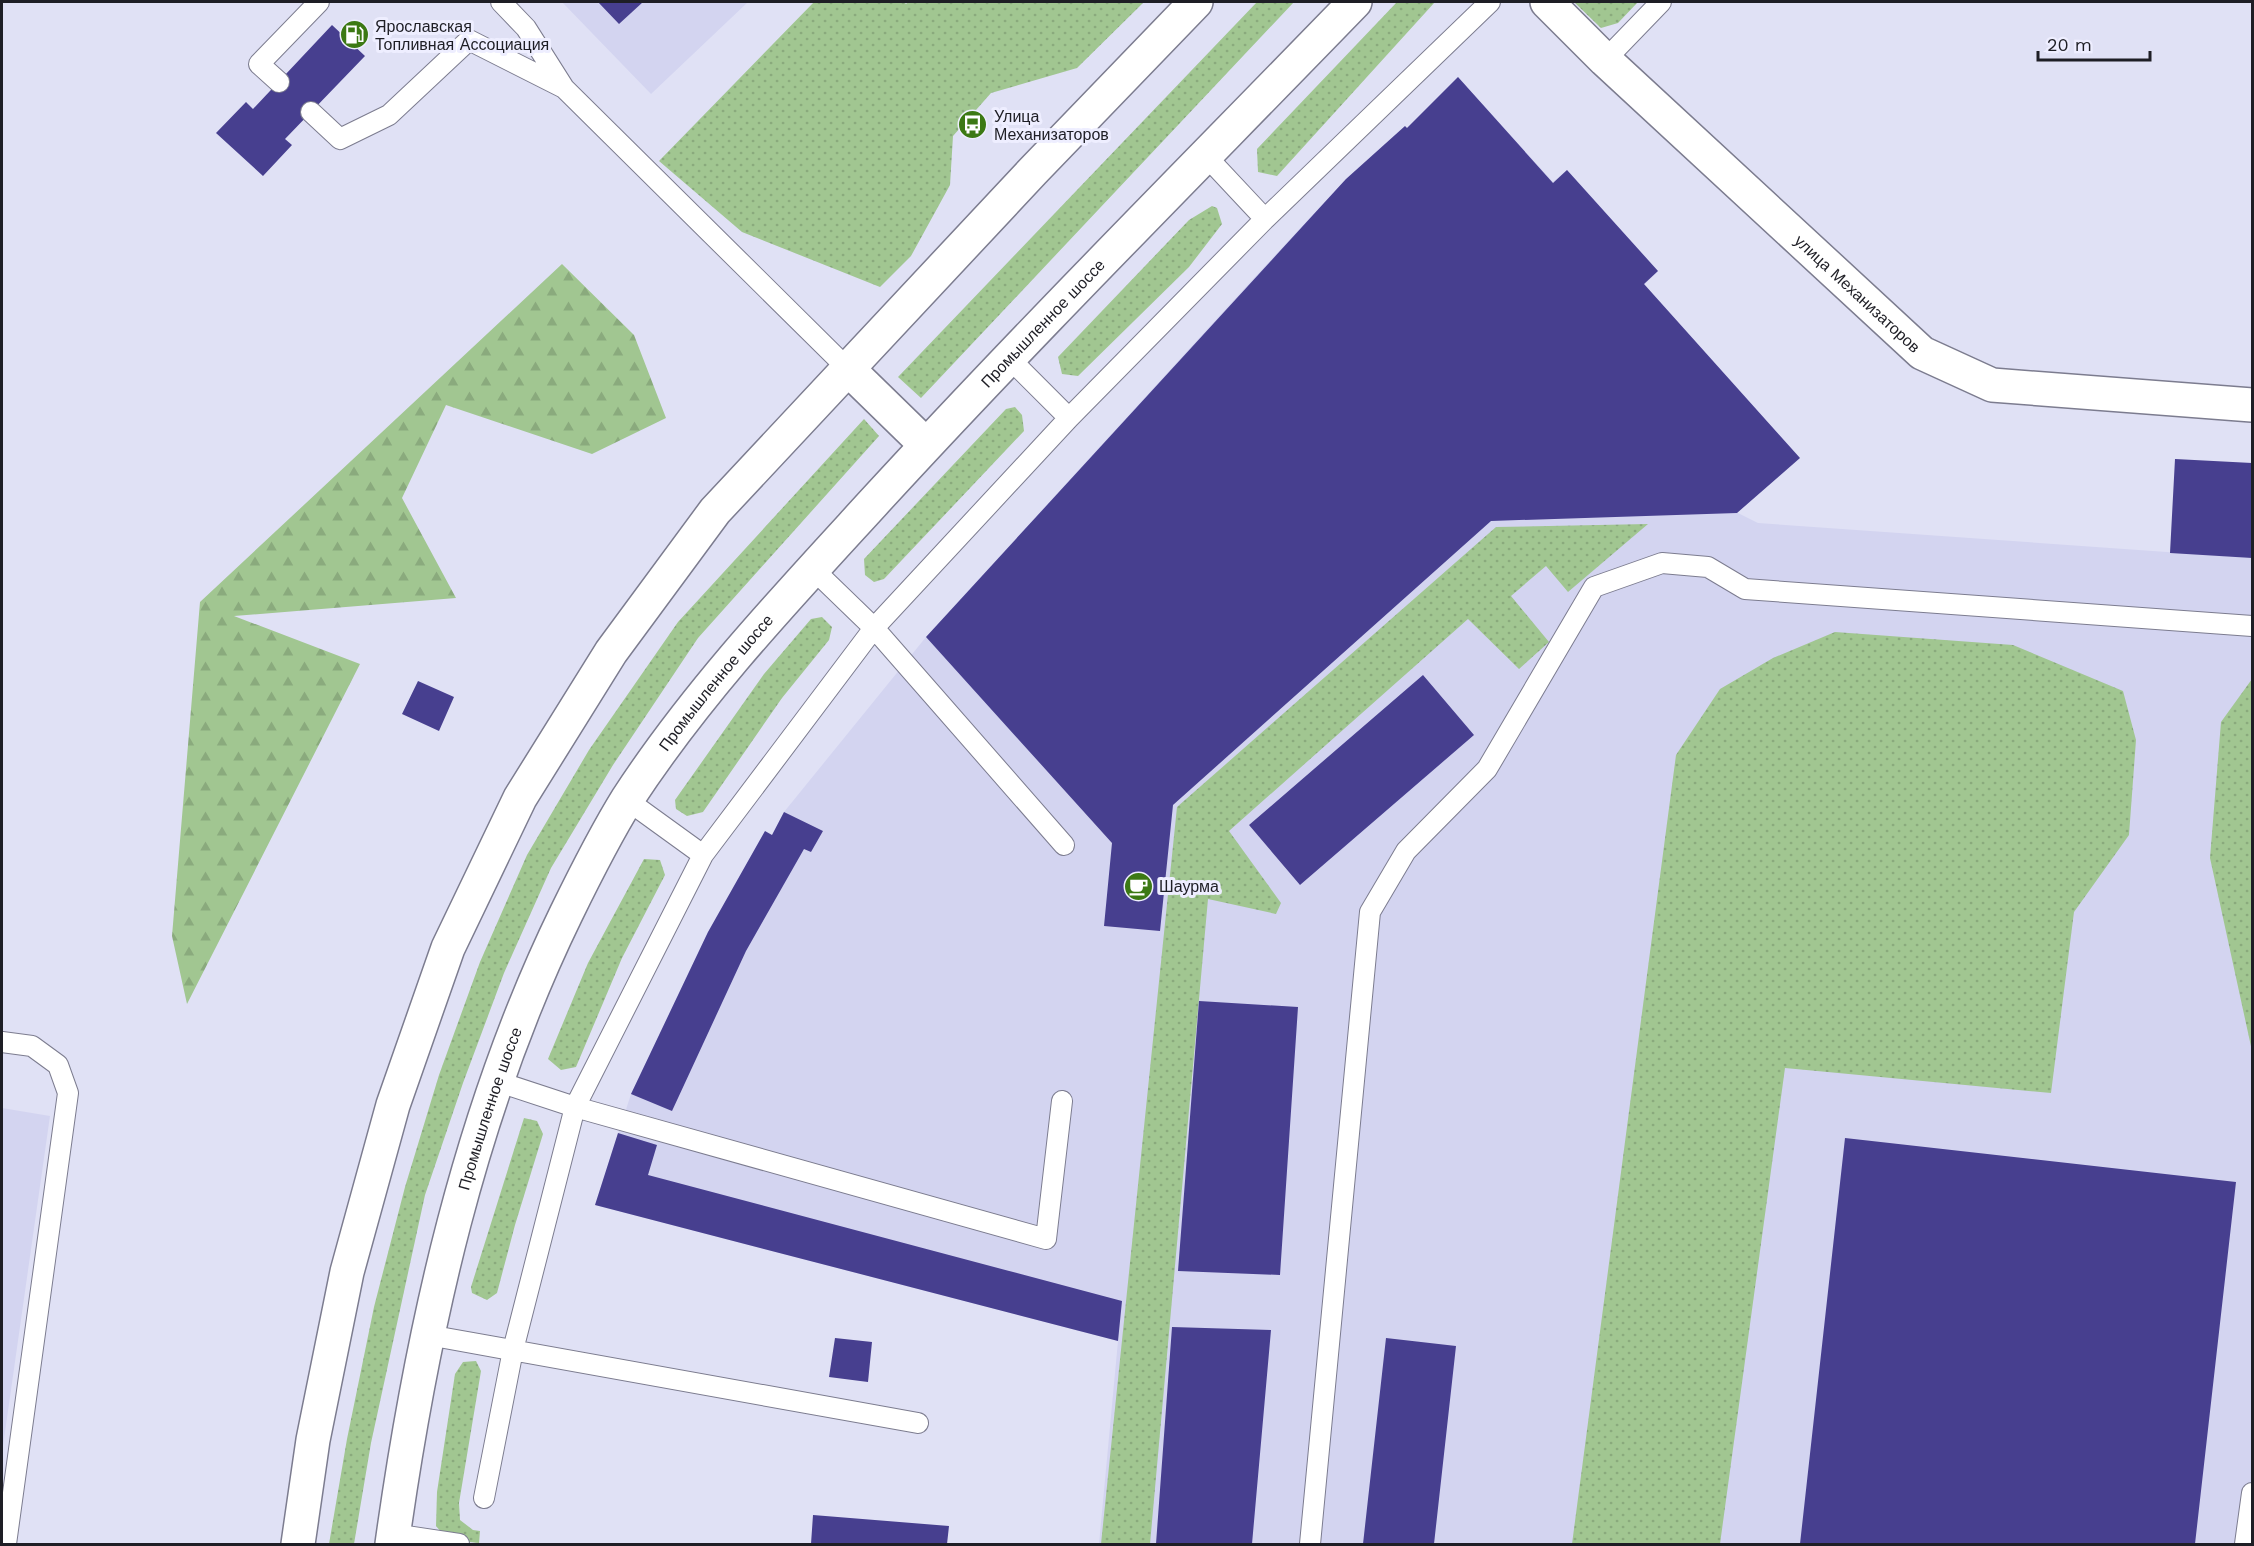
<svg xmlns="http://www.w3.org/2000/svg" width="2254" height="1546" viewBox="0 0 2254 1546" font-family="'Work Sans',sans-serif">
	<defs>
		<pattern id="grass-dots" width="8" height="8" patternUnits="userSpaceOnUse" patternTransform="scale(1.5)"><rect width="8" height="8" fill="#a1c691"/><path d="M2 2h.1M6 6h.1" fill="none" stroke="#8aaa7d" stroke-width="1.8" stroke-linecap="round"/></pattern>
		<pattern id="forest-firs" width="22" height="20" patternUnits="userSpaceOnUse" patternTransform="scale(1.5)"><rect width="22" height="20" fill="#a1c691"/><path d="M5 1l3.5 6h-7zM16 11l3.5 6h-7z" fill="#8aaa7d"/></pattern>
	</defs>
	<rect width="100%" height="100%" fill="#e0e1f5"/>
	<path fill="#d3d4f0" d="M562,2H748L651,94Z
		M1458,77L1553,182L1567,170L1658,271L1644,285L1738,513L1758,523L2252,558V1544H1099L1118,1341L595,1205L631,1094L708,932L772,835L784,812L926,637L1254,278L1346,179L1407,128Z
		M2,1108L50,1116L2,1453Z"/>
	<path fill="url(#grass-dots)" d="M814,2H904L906,4L908,2H1144L1077,68L991,93L953,136L950,185L911,256L880,287L742,232L659,161Z
		M1257,2H1294L921,398L898,377Z
		M1397,2H1435L1277,176L1258,172L1257,149Z
		M1574,2H1638L1618,23L1601,28Z
		M1212,206L1217,208L1222,224L1189,267L1078,376L1062,374L1058,357L1189,220Z
		M1015,407L1022,415L1024,431L884,579L874,582L865,575L864,559L1006,409Z
		M864,419L879,436L698,638L613,765L551,868L504,973L463,1083L425,1195L371,1443L354,1544H329L347,1439L374,1307L405,1187L439,1075L480,962L527,855L589,750L678,622Z
		M1648,524L1568,592L1546,566L1511,596L1549,642L1519,669L1468,619L1229,831L1281,903L1276,914L1208,899L1150,1544H1101L1177,807L1496,527Z
		M822,617L832,627L829,640L782,698L703,812L687,816L676,809L675,800L764,674L811,619Z
		M1835,632L2013,645L2123,691L2136,740L2129,835L2074,912L2051,1093L1785,1068L1720,1544H1572L1676,755L1720,689L1773,658Z
		M2252,679V1051L2210,858L2221,722Z
		M644,859L660,860L665,875L622,958L576,1067L561,1070L548,1059L588,963Z
		M524,1118L537,1121L543,1134L515,1225L497,1293L487,1300L472,1293L471,1287Z
		M476,1361L481,1371L459,1503L460,1520L473,1530L480,1531L479,1543C462,1541 447,1540 436,1526L437,1492L455,1374L463,1362Z"/>
	<path fill="url(#forest-firs)" d="M562,264L634,335L666,418L592,454L446,405L402,498L456,598L234,616L360,664L187,1004L172,936L200,602Z"/>
	<path fill="#473f8f" d="M598,2H643L619,24Z
		M332,25L365,56L285,139L292,145L263,176L216,133L246,102L253,109Z
		M1458,77L1553,183L1567,170L1658,271L1644,284L1800,458L1737,513L1491,521L1173,805L1160,931L1104,926L1112,843L926,637L1346,179L1405,126L1407,128Z
		M2175,459L2252,463V558L2170,553Z
		M1423,675L1474,735L1300,885L1249,825Z
		M418,681L454,697L439,731L402,714Z
		M784,812L823,831L811,852L804,849L746,951L672,1111L631,1094L708,932L765,831L772,835Z
		M1199,1001L1298,1007L1280,1275L1178,1271Z
		M618,1133L657,1145L648,1175L1122,1301L1118,1341L595,1205Z
		M1845,1138L2236,1182L2195,1544H1800Z
		M1172,1327L1271,1330L1252,1544H1156Z
		M835,1338L872,1342L868,1382L829,1377Z
		M1386,1338L1456,1346L1434,1544H1363Z
		M813,1515L949,1526L947,1544H811Z"/>
	<g fill="none" stroke-linecap="round" stroke-linejoin="round">
		<defs>
			<path id="lane" d="M1605,60L1661,2
				M279,82L259,64L319,2
				M564,88L847,368
				M311,112L340,139L389,115L469,40L564,88L526,28L501,2
				M1206,156L1265,219
				M1009,358L1069,418
				M813,569L874,628L1064,845
				M627,800L703,855
				M2,1042L32,1046L58,1065L68,1093L6,1544
				M496,1081L575,1107L1046,1239L1062,1101
				M428,1335L918,1423
				M484,1498L513,1350L575,1107L703,855L874,628L1069,418L1265,219L1490,2
				M393,1534L459,1544
				M1310,1544L1370,912L1406,851L1487,769L1594,587L1662,563L1708,567L1745,589L2252,626
				M2245,1544L2252,1493"/>
			<g id="street">
				<path id="s1" d="M1547,2L1605,60L1922,353L1992,385L2252,405"/>
			</g>
			<g id="secondary">
				<path d="M847,368L926,445"/>
				<path d="M298,1544L313,1440L347,1272L393,1105L448,948L520,798L611,652L715,511L1033,171L1196,2"/>
				<path id="s2" d="M392,1544C422,1329 470,1111 566,914C585,875 605,835 628,798C698,691 787,597 874,502C1030,332 1194,168 1355,2"/>
			</g>
		</defs>
		<use href="#lane" stroke="#7c7c8f" stroke-width="22"/>
		<use href="#street" stroke="#7c7c8f" stroke-width="36"/>
		<use href="#secondary" stroke="#7c7c8f" stroke-width="36"/>
		<use href="#lane" stroke="#fff" stroke-width="20"/>
		<use href="#street" stroke="#fff" stroke-width="33"/>
		<use href="#secondary" stroke="#fff" stroke-width="33"/>
	</g>
	<defs>
		<symbol id="fuel-disc" viewBox="-11 -11 22 22"><circle r="9.5" fill="#3c7914" stroke="#eef"/><path d="M-5.5-6h7V0h2V4h1.3V-2.5L3-4.5l.8-.8L6-3V5H2.5V1h-1V6h-7ZM-4.2-4.7v3.2H.2V-4.7Z" fill="#fff"/></symbol>
		<symbol id="bus-disc" viewBox="-11 -11 22 22"><circle r="9.5" fill="#3c7914" stroke="#eef"/><path d="M-5-6H5V4H4V6H2V4H-2V6H-4V4H-5ZM-3.5-4V0h7V-4ZM-3.5 1.2v1.5H-2V1.2ZM2 1.2v1.5H3.5V1.2Z" fill="#fff"/></symbol>
		<symbol id="cafe-disc" viewBox="-11 -11 22 22"><circle r="9.5" fill="#3c7914" stroke="#eef"/><path d="M-5.5-4.5H6V0H3Q3 3.5 0 3.5H-2.5Q-5.5 3.5-5.5 0ZM3-3.2v2h1.7v-2ZM-6 4.5H4V6H-6Z" fill="#fff"/></symbol>
	</defs>
	<g fill-rule="evenodd">
		<use href="#fuel-disc" x="338" y="18" width="33" height="33"/>
		<use href="#bus-disc" x="956" y="108" width="33" height="33"/>
		<use href="#cafe-disc" x="1122" y="870" width="33" height="33"/>
	</g>
	<g text-anchor="middle" stroke-width="6" stroke-linejoin="round" paint-order="stroke">
		<g font-size="16" fill="#1e1e25" stroke="#eef" text-anchor="start">
			<text x="375" y="32">Ярославская<tspan x="375" dy="18">Топливная Ассоциация</tspan></text>
			<text x="994" y="122">Улица<tspan x="994" dy="18">Механизаторов</tspan></text>
			<text x="1159" y="892">Шаурма</text>
		</g>
		<g font-size="16" fill="#1e1e25" stroke="#eef">
			<text dy="6" stroke="none"><textPath href="#s1" startOffset="426">улица Механизаторов</textPath></text>
			<text dy="6" stroke="none"><textPath href="#s2" startOffset="1419">Промышленное шоссе</textPath></text>
			<text dy="6" stroke="none"><textPath href="#s2" startOffset="933">Промышленное шоссе</textPath></text>
			<text dy="6" stroke="none"><textPath href="#s2" startOffset="447">Промышленное шоссе</textPath></text>
		</g>
	</g>
	<rect width="2254" height="1546" fill="none" stroke="#1e1e25" stroke-width="6"/>
	<path d="M2038 51v9h112v-9" fill="none" stroke="#1e1e25" stroke-width="3"/>
	<text x="2047" y="51" font-size="18" fill="#1e1e25" stroke="#eeeeff" stroke-width="4.5" paint-order="stroke">20 m</text>
</svg>
